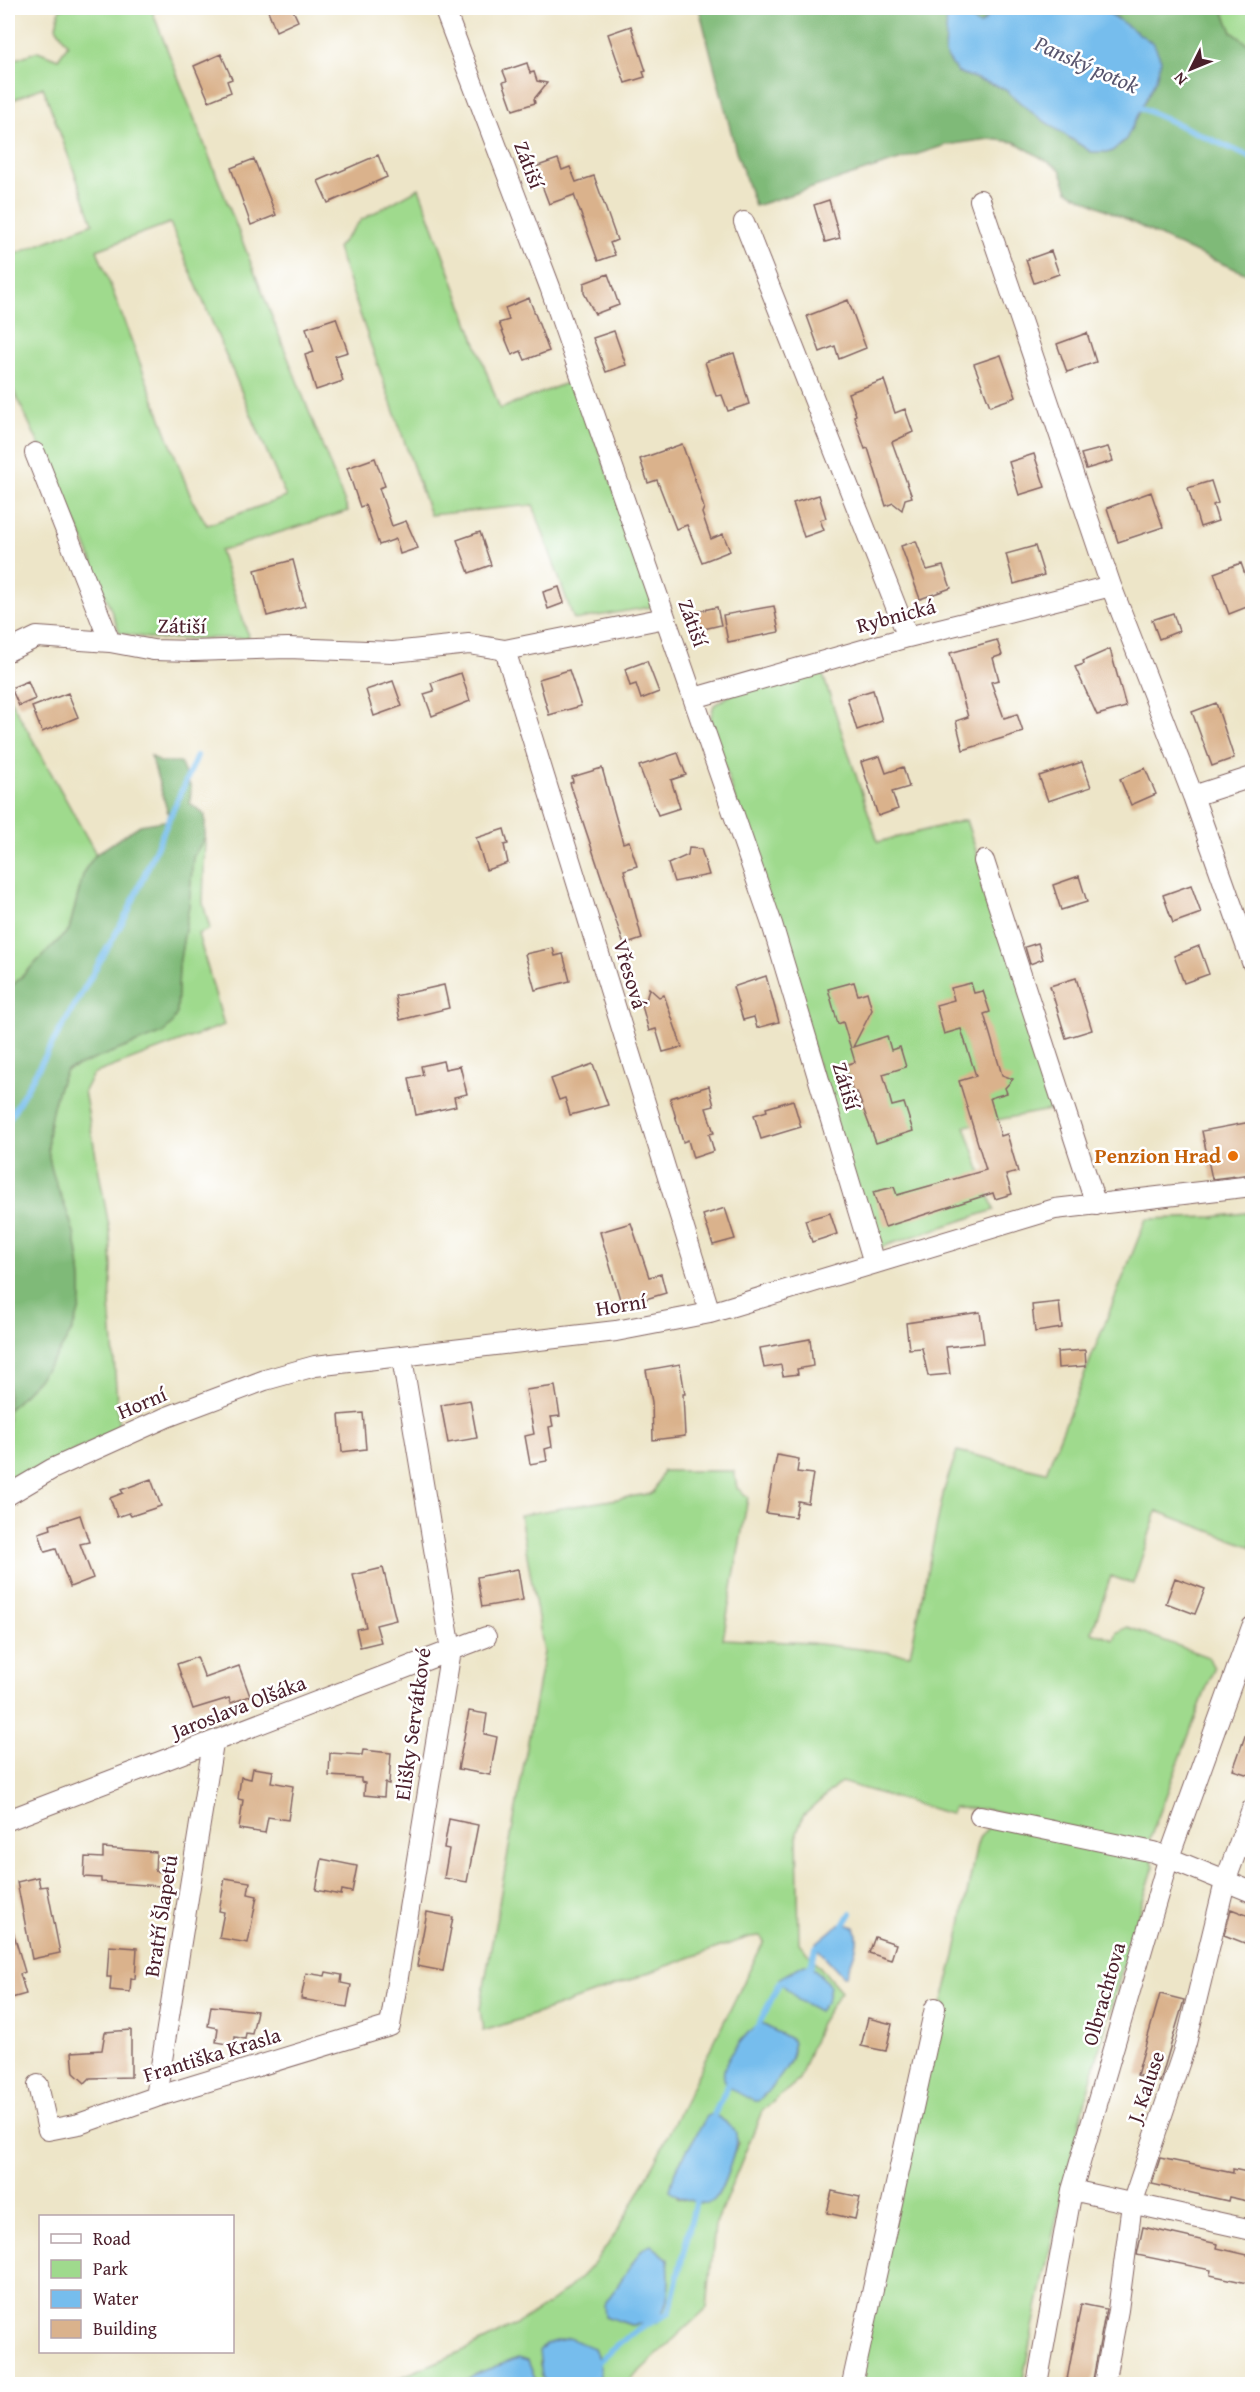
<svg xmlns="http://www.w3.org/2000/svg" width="1260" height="2392" viewBox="0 0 1260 2392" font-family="'Gentium Book Plus',serif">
	<rect width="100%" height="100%" fill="#fff"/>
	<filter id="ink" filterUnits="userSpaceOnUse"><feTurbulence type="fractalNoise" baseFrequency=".0167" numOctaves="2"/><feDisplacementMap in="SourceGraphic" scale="12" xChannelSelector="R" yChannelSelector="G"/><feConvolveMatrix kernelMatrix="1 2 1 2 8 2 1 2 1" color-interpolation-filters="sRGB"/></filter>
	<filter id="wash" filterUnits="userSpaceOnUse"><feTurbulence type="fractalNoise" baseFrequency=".008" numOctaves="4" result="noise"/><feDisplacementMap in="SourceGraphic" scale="24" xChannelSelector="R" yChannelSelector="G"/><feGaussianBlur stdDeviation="1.35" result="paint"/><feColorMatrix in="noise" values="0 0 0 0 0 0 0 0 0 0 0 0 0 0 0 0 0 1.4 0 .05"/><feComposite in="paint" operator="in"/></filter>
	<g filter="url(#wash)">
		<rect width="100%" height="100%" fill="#ede5c8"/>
		<path fill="#9fda8d" stroke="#747c5c" stroke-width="1.5" fill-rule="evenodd" d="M60,8H151L348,511L220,551L249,638L154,639L120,633L85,543L8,378V257L93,223L43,87L8,102V62L38,51L58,59L68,45L56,27ZM170,223L286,497L207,525L192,500L97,250Z
			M1222,8H1252V47L1232,32Z
			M419,188L500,409L574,380L656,606L574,620L533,505L430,515L337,248L361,220Z
			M820,666L878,842L966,820L1060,1108L965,1126L994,1210L875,1249L710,720L714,705L734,693Z
			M8,695L96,854L84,871L69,930L8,990Z
			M205,837L203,903L210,929L198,934L224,1025L93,1074L84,1091L110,1232L112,1268L110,1304L119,1429L8,1483V1410C35,1384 80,1337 81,1297C82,1278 78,1252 74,1233C66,1203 47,1174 48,1141C48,1121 57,1088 66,1070L163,1033L177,1013L179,965L189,905L193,857Z
			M1252,1212V1547L1157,1511L1133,1584L1111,1576L1092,1632L1114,1640L1117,1632L1128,1627L1208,1657L1214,1668L1148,1844L986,1809L953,1808L950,1814L841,1782L803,1816L797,1833L799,1943L841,1991L820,2023L799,2080L762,2111L715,2226L707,2308L626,2384H599L601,2367L594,2348L539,2362L547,2384H537L528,2361L478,2373L462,2384H384C447,2358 516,2332 569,2288C613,2251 637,2195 663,2145C697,2077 730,2009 764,1941L760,1936L750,1937C660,1966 574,2004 483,2031L480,2009L544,1652L520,1515L653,1493L663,1471H734L737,1488L748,1497L723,1639L811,1643L910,1655L944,1490L957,1451L1046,1472L1146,1219L1213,1217ZM760,2023L792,2040C799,2063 776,2077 765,2094ZM707,2117L738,2142C734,2153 719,2200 710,2202C700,2205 686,2199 677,2197L675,2171ZM651,2245L668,2259L631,2325L605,2316Z
			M990,1825L1151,1858L1154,1866C1099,2036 1055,2209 1022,2384H857L936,2026L955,1956L976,1848L979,1838Z"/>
		<path fill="#7fba78" stroke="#646c52" stroke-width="1.5" d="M699,8H996L980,25L954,9L957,72L1003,88L1035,115L1091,152H1111L1126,139L1156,79L1118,18L1101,8H1222L1232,32L1252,47V276L1180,246L1068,191L1060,169L1015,142L989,139L946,145L755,206L736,151Z
			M151,756L160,762H180L191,788L190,803L205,815V837L193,857L189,905L179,965L177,1013L171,1025L163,1033L66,1070C57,1087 48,1121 48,1141C47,1173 66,1203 74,1233C78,1252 82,1278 81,1297C80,1337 35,1384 8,1410V990L69,930L84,871L96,854L140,825L170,820Z"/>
		<path fill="#76bded" stroke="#606e8c" stroke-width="1.5" d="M996,8H1101L1154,44L1161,60L1156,79L1126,139L1111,152H1091L1035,115L1003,88L957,72L945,54L947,12L954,9L980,25Z
			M845,1924L855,1927C862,1942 851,1961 846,1976H843L816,1947V1943L838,1925Z
			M804,1964L811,1965L830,1986L827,2001L819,2011L798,2000L780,1982V1978Z
			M760,2023L792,2040C798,2062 773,2086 758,2101H754C745,2096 726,2089 724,2078C720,2063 748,2030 760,2023Z
			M713,2114C720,2118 730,2124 735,2131C741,2140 722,2194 713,2201C704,2208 677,2197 670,2190L675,2171L707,2116Z
			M651,2245L668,2259C670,2282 670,2305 657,2323L631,2325L605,2316L604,2305L642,2249Z
			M569,2338L594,2348L601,2367L599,2384H547L542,2377L539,2351L545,2344Z
			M518,2358L528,2361L537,2384H462L478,2373Z"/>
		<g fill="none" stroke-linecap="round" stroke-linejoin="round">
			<path stroke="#76bded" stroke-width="6" d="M1135,105L1252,158
				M8,1121L127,914L197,756
				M841,1930L851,1913
				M804,1969L811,1965L816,1947L823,1943
				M756,2030L780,1982L787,1978
				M711,2121L731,2079
				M594,2365L635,2331L669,2313L697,2196"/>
		</g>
		<g id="blocks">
			<path fill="#dab28c" d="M267,8H292L298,21L276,31Z
				M631,26L646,71L643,72L645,77L625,83L608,34Z
				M221,54L232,79L227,81L231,92L209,101L194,66Z
				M527,63L530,73L534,72L537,81L547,83L534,99L535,103L513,110L503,82L507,81L503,71Z
				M378,155L387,177L328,203L318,181Z
				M254,159L276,215L251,225L231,168Z
				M558,159L562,170L570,167L576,182L594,176L617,240L610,243L615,255L598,261L574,195L549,204L535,167Z
				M829,200L840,238L825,242L814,205Z
				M1051,251L1059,274L1034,283L1026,260Z
				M608,274L619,305L595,314L584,293V283Z
				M529,298L549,351L525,360L521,351L512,355L499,323L509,320L505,308Z
				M848,300L866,348L839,359L835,346L820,352L807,316Z
				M336,318L348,352L335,356L343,381L316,390L305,355L314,352L306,328Z
				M614,331L626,365L606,372L593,338Z
				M1087,333L1096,362L1067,372L1057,344Z
				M734,353L749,404L728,411L722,395L716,396L705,362Z
				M1001,355L1016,397L990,406L974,364Z
				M884,380L895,413L905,409L913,432L892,442L912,497L905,499L902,510L893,503L886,506L868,448L865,449L854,416L856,415L848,393Z
				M682,444L699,491L704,508L702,513L711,539L723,534L730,551L702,562L687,525L676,529L657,480L648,483L640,459Z
				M1108,447L1113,461L1086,469L1081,454Z
				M1034,454L1045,487L1019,495L1009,462Z
				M375,458L385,486L379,488L392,526L406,521L418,548L400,554L396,539L379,545L365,505L360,507L347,468Z
				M1211,481L1218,503L1213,505L1218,521L1200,527L1188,488Z
				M1151,492L1163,527L1118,542L1107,508Z
				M819,495L826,518L820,520L824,530L804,537L793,503Z
				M480,532L491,565L469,573L457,540Z
				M916,541L927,570L943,566L951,588L920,599L901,546Z
				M1035,546L1044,575L1014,584L1006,554Z
				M293,560L305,606L267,616L255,570Z
				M1241,563L1252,594V605L1229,614L1214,573Z
				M559,587L564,603L548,609L543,592Z
				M774,606L779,632L728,642L723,615Z
				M717,607L721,625L699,630L695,612Z
				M1173,613L1179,631L1159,639L1152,620Z
				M997,640L1002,655L993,658L999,680L991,682L1004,718L1017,714L1023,732L963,750L956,721L968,717L950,653Z
				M1110,649L1126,707L1097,715L1075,667L1084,664L1083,661Z
				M647,661L659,692L641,699L636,684L630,686L625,669Z
				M569,670L581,706L549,715L539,679Z
				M461,673L470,701L432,716L424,694L434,691L431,683Z
				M28,681L35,699L19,706L11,688Z
				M393,681L402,706L374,716L366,690Z
				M873,690L882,721L857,730L847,698Z
				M68,693L78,717L42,732L32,707Z
				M1216,703L1234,758L1212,766L1192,712Z
				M678,753L686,775L671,780L680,808L658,815L639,766Z
				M880,756L886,773L903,767L909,787L892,792L898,809L878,816L861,762Z
				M1082,762L1091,787L1048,801L1039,776Z
				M602,768L623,843L629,841L637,866L624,870L642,939L624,945L570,783L573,782L572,777Z
				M1145,768L1156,794L1131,805L1120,779Z
				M504,829L508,844L504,845L508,863L486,870L476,838Z
				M689,848L701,849L709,875L674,882L668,864L688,855Z
				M1079,876L1087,902L1061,910L1053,885Z
				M1191,885L1201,913L1173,923L1163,895Z
				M1038,943L1043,959L1030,964L1025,947Z
				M1199,946L1209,974L1184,983L1174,956Z
				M553,948L555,956L563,954L570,981L535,990L525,954Z
				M766,976L779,1022L757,1028L754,1017L743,1020L733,987Z
				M1076,978L1092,1030L1066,1038L1050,986Z
				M854,982L858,995L867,992L872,1010L853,1047L887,1036L891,1050L900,1047L906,1067L883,1074L892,1106L904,1103L913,1131L876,1143L857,1092L853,1093L845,1065L855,1062L843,1022L838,1024L828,989Z
				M971,983L974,993L983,991L990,1012L984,1014L1002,1075L1013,1079L1005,1088L1007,1093L990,1098L1001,1136L1007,1134L1018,1172L1006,1175L1012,1194L995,1199L993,1193L885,1227L873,1192L894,1187L897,1195L986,1170L959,1081L976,1076L961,1029L944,1034L936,1005L954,1000L951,988Z
				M444,985L449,1008L400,1020L395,996Z
				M649,988L659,997L664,995L682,1047L663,1052L656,1029L649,1031L641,1002L646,1001Z
				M443,1061L445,1069L460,1066L467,1094L454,1097L456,1106L416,1115L409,1078L423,1075L421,1066Z
				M593,1064L608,1105L570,1115L565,1098L559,1100L551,1079Z
				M709,1086L714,1106L706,1108L714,1133L709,1134L714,1151L693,1158L688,1140L683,1142L670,1098Z
				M793,1100L801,1127L761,1139L754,1115L767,1111L766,1108Z
				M1251,1122L1252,1174L1212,1179L1202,1131Z
				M725,1208L735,1239L713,1245L703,1215Z
				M830,1213L837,1234L812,1242L805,1220Z
				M631,1223L649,1277L661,1274L666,1293L622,1306L600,1232Z
				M1059,1302L1062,1328L1035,1332L1032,1305Z
				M980,1312L984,1343L946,1347L950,1374L928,1376L922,1348L909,1349L906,1323Z
				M810,1339L813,1366L797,1369L798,1374L783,1376L781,1365L764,1368L760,1348Z
				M1085,1350L1086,1366L1058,1368L1057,1352Z
				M680,1364L685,1394H683L685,1436L653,1440L652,1402L646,1370Z
				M555,1386L560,1416L551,1417L553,1426L549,1427L552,1447L545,1449L547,1461L530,1464L525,1436L534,1434L526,1390Z
				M470,1400L477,1438L448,1443L441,1405Z
				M363,1413L366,1449L342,1452L339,1415Z
				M777,1455L799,1459L797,1472L813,1474L808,1503L798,1501L795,1517L766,1513Z
				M151,1479L161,1506L131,1516L129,1513L117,1517L110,1498L123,1493L121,1490Z
				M80,1515L89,1542L80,1544L93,1578L70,1587L56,1549L45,1552L39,1533L51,1529L50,1525Z
				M383,1568L396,1620L376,1625L381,1642L360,1647L356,1629L366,1627L353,1575Z
				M518,1569L523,1600L482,1607L477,1577Z
				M1175,1578L1205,1589L1195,1614L1166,1603Z
				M197,1657L205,1678L239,1666L250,1696L231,1703L229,1698L193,1709L177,1664Z
				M469,1711L487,1714L484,1734L497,1737L490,1775L458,1769Z
				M1250,1722L1252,1723V1776L1233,1770Z
				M363,1750L391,1753L389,1784L385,1783L384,1797L364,1795L365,1783L361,1782V1778L329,1776L330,1753L362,1755Z
				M253,1768L273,1771L271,1782L293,1786L288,1820L268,1817L265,1833L239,1829L243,1800L238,1799L241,1777L251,1779Z
				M449,1819L478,1825L467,1882L444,1878L449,1849L444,1848Z
				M103,1848L156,1852L155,1871L162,1872L161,1886L101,1882V1878L84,1877L85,1857L103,1858Z
				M322,1859L357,1866L352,1892L342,1890L341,1895L316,1890Z
				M38,1877L40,1887L47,1886L60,1953L32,1959L17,1882Z
				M225,1878L250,1882L248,1894L257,1896L248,1943L219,1938L224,1912L219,1911Z
				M1231,1909L1252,1917V1946L1224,1935Z
				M427,1912L453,1917L443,1971L417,1966Z
				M12,1928L25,1972L20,1974L26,1994L8,1999V1929Z
				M875,1937L896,1944L891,1960L869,1953Z
				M109,1946L137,1948L135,1979L131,1978L130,1992L110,1990L111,1977H107Z
				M326,1972L342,1975L341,1983L351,1985L347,2007L301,1999L306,1973L325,1976Z
				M1160,1994L1184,2000L1160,2082L1137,2075Z
				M211,2006L257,2011L252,2034L246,2033L245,2039L235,2037L234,2045L216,2042L218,2028L208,2026Z
				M868,2018L892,2024L886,2051L861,2046Z
				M131,2030V2077L90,2078L85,2083L74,2073L72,2052L102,2050L105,2032Z
				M1160,2158L1233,2173V2169L1252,2173V2202L1229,2197L1228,2201L1152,2184Z
				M832,2191L860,2197L855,2219L827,2213Z
				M1143,2227L1218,2244L1217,2248L1252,2256V2284L1210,2275L1211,2270L1137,2255Z
				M1081,2304L1106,2309L1092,2385H1066Z"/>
		</g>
	</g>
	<g filter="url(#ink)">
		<use href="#blocks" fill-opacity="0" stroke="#836462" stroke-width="1.5"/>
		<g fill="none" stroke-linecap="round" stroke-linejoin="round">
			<defs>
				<path id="minor" d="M444,8L550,287L772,924L874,1263
					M980,200L1111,586
					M744,222L908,637
					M35,453L110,642
					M505,650L710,1313
					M8,651L37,637L110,642L153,650L193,651L288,648L393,652L469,644L505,650L665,618
					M694,698L908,637L1111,586L1193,796L1252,962
					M1193,796L1252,777
					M984,861L1096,1205
					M8,1495L52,1469L167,1417L265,1380L315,1366L616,1331L710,1313L1055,1209L1252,1186
					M980,1816L1154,1852L1252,1892
					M8,1820L486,1637
					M38,2085L48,2130L79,2124L156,2097L390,2026L451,1650L402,1358
					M156,2097L213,1743
					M1072,2190L1252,2230
					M852,2384L935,2008
					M1037,2384L1072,2190L1168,1860L1252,1627
					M1104,2384L1118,2310L1132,2204L1186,2043L1225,1882L1252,1809"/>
			</defs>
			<use href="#minor" stroke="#836462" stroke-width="22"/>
			<use href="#minor" stroke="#fff" stroke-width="20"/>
		</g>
	</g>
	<circle fill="#e8710a" stroke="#fff" stroke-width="2" cx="1233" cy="1156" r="6"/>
	<g text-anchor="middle" stroke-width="5" stroke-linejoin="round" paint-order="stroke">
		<g font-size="21" fill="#4a1f2b" stroke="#fff">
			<text transform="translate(529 165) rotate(69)" y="7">Zátiší</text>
			<text transform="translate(896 616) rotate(-15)" y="7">Rybnická</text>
			<text transform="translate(693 623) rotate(70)" y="7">Zátiší</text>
			<text transform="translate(182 626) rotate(1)" y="7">Zátiší</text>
			<text transform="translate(630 974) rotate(73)" y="7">Vřesová</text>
			<text transform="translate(846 1086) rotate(73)" y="7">Zátiší</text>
			<text transform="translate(621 1305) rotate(-9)" y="7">Horní</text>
			<text transform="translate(142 1403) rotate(-23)" y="7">Horní</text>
			<text transform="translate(239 1707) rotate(-21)" y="7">Jaroslava Olšáka</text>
			<text transform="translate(413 1724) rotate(-82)" y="7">Elišky Servátkové</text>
			<text transform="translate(161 1916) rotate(-81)" y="7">Bratří Šlapetů</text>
			<text transform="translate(1104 1994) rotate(-74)" y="7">Olbrachtova</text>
			<text transform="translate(212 2055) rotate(-17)" y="7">Františka Krasla</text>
			<text transform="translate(1146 2087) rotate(-71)" y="7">J. Kaluse</text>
		</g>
		<g font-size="21" font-weight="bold" fill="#c56008" stroke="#fff" text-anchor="end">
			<text x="1221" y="1163">Penzion Hrad</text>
		</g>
		<g font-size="22" font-style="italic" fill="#59566f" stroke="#fff">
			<text transform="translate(1087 64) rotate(24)" y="8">Panský potok</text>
		</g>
	</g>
	<rect width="1260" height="2392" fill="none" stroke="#fff" stroke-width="30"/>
	<rect x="39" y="2215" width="195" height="138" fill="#ffffff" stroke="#b7a5aa" stroke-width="1.5"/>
	<rect x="51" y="2234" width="30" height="9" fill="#ffffff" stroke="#b7a5aa" stroke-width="1.5"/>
	<text x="93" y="2245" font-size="18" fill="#4a1f2b">Road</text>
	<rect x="51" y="2260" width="30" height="18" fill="#9fda8d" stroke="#b7a5aa" stroke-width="1.5"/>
	<text x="93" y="2275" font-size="18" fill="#4a1f2b">Park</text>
	<rect x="51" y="2290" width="30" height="18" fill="#76bded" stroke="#b7a5aa" stroke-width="1.5"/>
	<text x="93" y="2305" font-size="18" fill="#4a1f2b">Water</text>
	<rect x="51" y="2320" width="30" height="18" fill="#dab28c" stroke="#b7a5aa" stroke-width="1.5"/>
	<text x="93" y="2335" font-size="18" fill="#4a1f2b">Building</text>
	<g transform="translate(1191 69) rotate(227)" stroke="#ffffff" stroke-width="4.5" paint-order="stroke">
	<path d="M0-4.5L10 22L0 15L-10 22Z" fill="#4a1f2b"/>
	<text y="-9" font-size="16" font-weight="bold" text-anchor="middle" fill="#4a1f2b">N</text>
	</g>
</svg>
